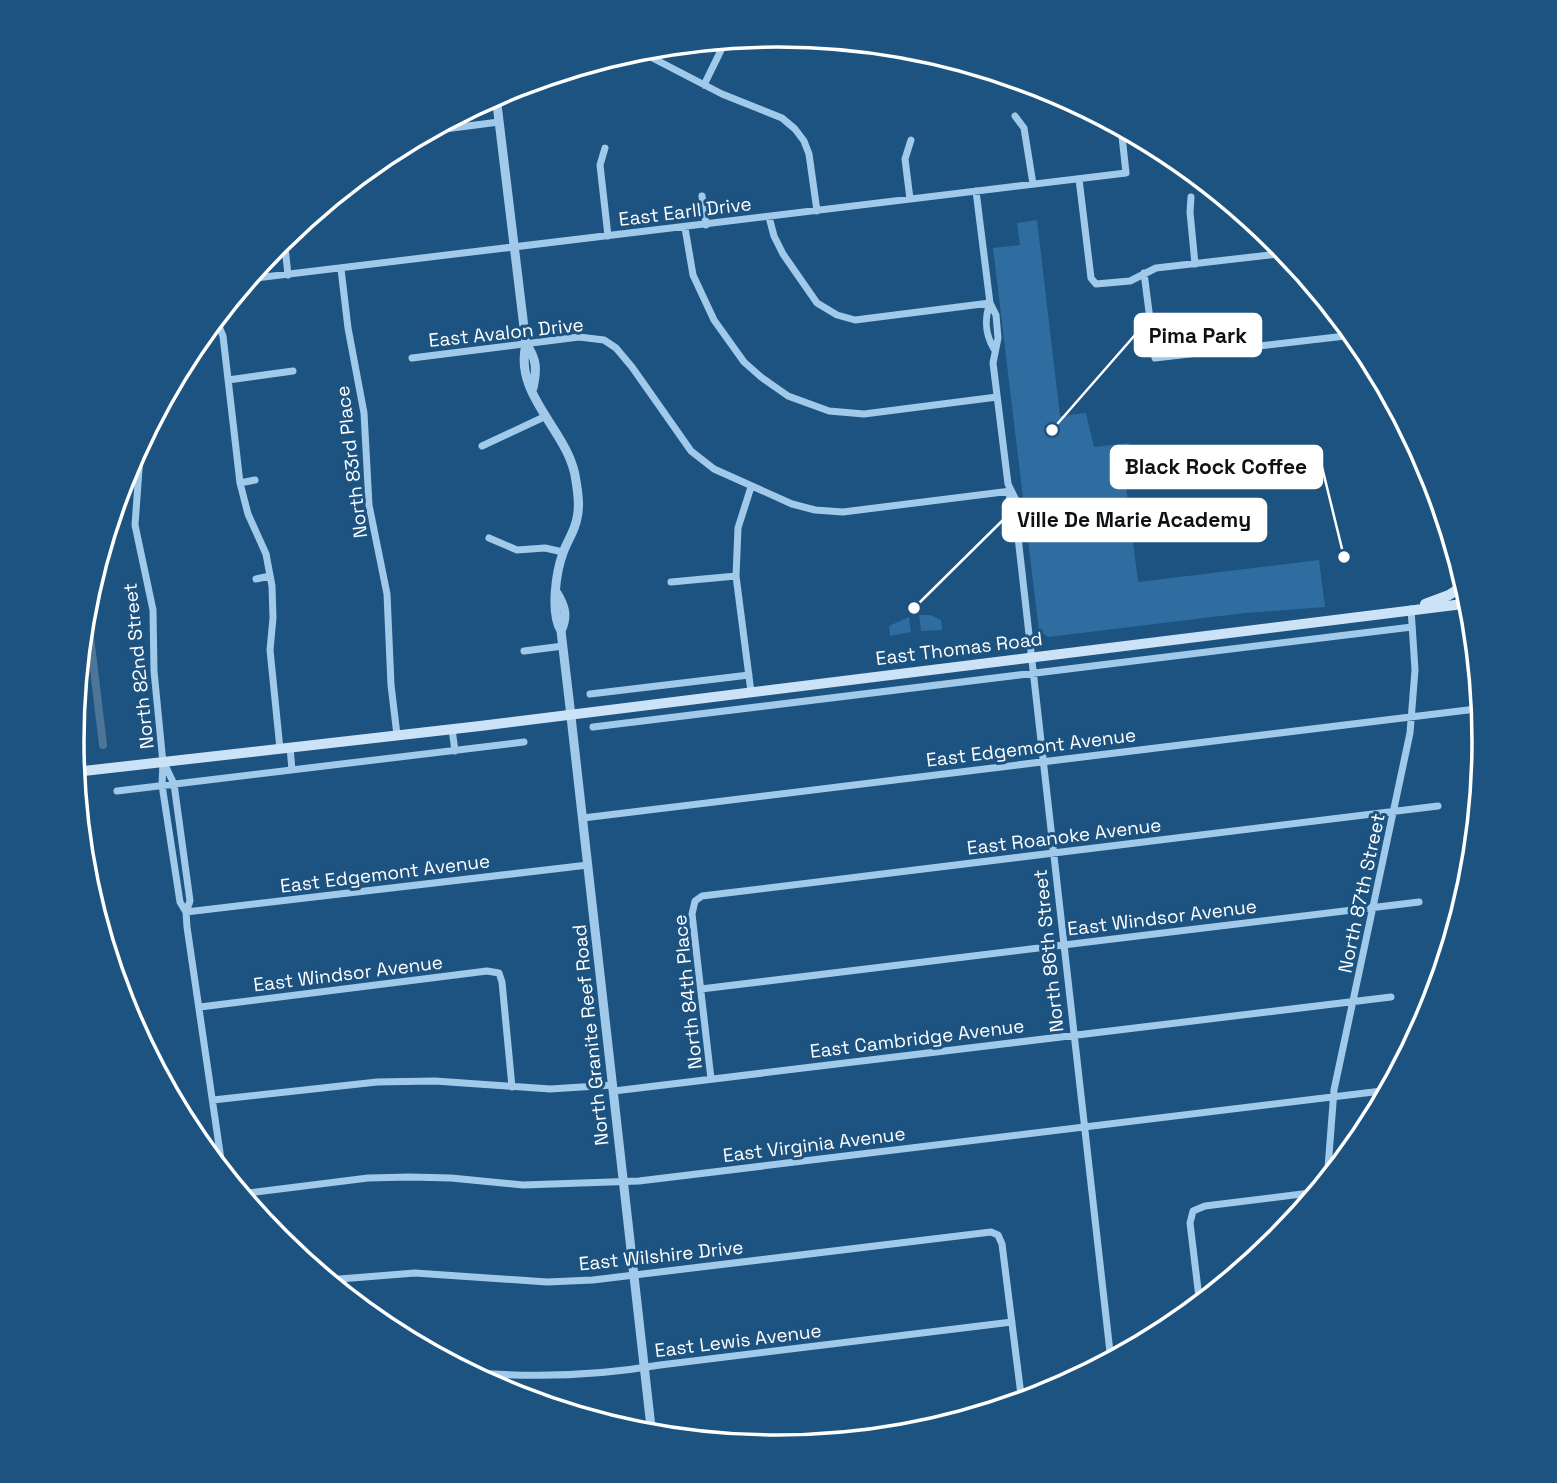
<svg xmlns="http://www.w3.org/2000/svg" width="1557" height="1483" viewBox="0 0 1557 1483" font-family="'Space Grotesk',sans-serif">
	<rect width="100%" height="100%" fill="#1c5381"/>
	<path fill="#2f6da0" d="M1037,220L1060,416L1086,413L1094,447L1129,443L1123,462L1138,582L1319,560L1325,607L1245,613L1048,637L1039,631L993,248L1020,245L1017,223Z
		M919,615H930L941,620L942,630L921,631Z
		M909,617L911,632L890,636L889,626Z"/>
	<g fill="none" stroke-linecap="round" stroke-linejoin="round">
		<path stroke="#4c7597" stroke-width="8" d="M86,603L103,745"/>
		<path stroke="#a1c9ea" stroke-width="7" d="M637,50L722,94L782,118L795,129L804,141L809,154L817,211
			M704,85L726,40
			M1015,116L1024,128L1033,184
			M429,131L499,122
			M605,148L600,165L608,236
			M1079,179L1091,278L1096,284L1130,281L1156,268L1287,253
			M976,191L990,303L996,315L998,338L993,363L1008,484L1018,504L1020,523L1018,537L1111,1361
			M702,196L706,225
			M1191,197L1190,212L1195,264
			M910,199L905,159L911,140
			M769,217L774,236L783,254L817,303L837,315L855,320L990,303
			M685,228L693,275L714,320L744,362L761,377L788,396L829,411L864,414L997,397
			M284,238L288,275
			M341,269L348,328L364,413L369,505L387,594L391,685L397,735
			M1144,273L1155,358L1354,335
			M248,279L1126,173L1121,127
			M990,303C984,320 985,334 994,349
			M216,319L223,336L240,483L248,514L266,554L272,586L273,618L270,650L280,749
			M412,358L579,337L604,340L616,348L632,367L691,451L714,469L792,504L815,510L843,512L1011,491
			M228,380L293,371
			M141,442L135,525L153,610L154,671L163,763L162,785L180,902L186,912
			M482,446L544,417
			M240,483L255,480
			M1011,491C1006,508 1009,521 1018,537
			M489,538L517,550L545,548L563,552
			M256,579L270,576
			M671,582L736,576
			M524,651L563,646
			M751,692L736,576L738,528L751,487
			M590,694L749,675
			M593,727L1412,627
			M452,729L455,751
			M290,747L292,770
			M164,763L174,784L190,901L186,912L187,927L223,1173
			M117,791L524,742
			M583,818L1476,709L1482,710
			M186,912L588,865
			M701,989L1419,902
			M200,1007L487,971L499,973L502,982L512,1087
			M711,1079L692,914L695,901L702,896L1438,806
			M614,1091L1391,997
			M213,1100L377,1082L435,1081L550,1089L613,1085
			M1327,1181L1334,1090L1410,733L1415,670L1411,609
			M240,1194L368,1178L409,1177L451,1178L523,1185L639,1181L1390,1090
			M327,1280L415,1273L547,1282L593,1280L991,1232L998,1235L1002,1244L1022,1403
			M1200,1306L1190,1223L1193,1211L1205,1206L1318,1192
			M467,1372C532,1378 596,1376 660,1365L1012,1322
			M758,1446L959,1421"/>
		<path stroke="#a1c9ea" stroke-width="9" d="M496,96L526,344C513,397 570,431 576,481C578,493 580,506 577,518C575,531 567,541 563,553C556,572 550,613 561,631L569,699L652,1436
			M526,344C537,359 537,370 533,388
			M557,593C565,606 568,616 561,631"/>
		<path stroke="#cce3f7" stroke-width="10" d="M1425,604L1449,595L1466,584
			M75,772L480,726L1471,603"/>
	</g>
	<g text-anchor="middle" stroke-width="6" stroke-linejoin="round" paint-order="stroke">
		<g font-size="19" fill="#fff" stroke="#1c5381">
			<text transform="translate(685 211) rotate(-7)" y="7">East Earll Drive</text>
			<text transform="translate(506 332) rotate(-6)" y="7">East Avalon Drive</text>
			<text transform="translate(351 462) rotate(-97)" y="7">North 83rd Place</text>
			<text transform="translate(959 648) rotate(-7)" y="7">East Thomas Road</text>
			<text transform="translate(138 666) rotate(-96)" y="7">North 82nd Street</text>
			<text transform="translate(1031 747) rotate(-7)" y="7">East Edgemont Avenue</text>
			<text transform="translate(1064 836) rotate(-7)" y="7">East Roanoke Avenue</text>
			<text transform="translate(385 873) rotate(-7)" y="7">East Edgemont Avenue</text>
			<text transform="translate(1361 893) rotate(-78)" y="7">North 87th Street</text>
			<text transform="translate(1162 917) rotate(-7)" y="7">East Windsor Avenue</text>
			<text transform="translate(1048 951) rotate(-96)" y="7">North 86th Street</text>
			<text transform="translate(348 973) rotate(-7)" y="7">East Windsor Avenue</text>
			<text transform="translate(687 992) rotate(-96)" y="7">North 84th Place</text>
			<text transform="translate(590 1035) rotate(-96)" y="7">North Granite Reef Road</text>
			<text transform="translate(917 1038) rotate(-7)" y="7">East Cambridge Avenue</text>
			<text transform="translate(814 1144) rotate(-7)" y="7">East Virginia Avenue</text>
			<text transform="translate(661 1255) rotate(-6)" y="7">East Wilshire Drive</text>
			<text transform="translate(738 1340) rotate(-7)" y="7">East Lewis Avenue</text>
		</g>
	</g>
	<path d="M0 0H1557V1483H0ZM84 741a694 694 0 1 1 1388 0a694 694 0 1 1-1388 0Z" fill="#1c5381" fill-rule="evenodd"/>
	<path fill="none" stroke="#fff" stroke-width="3.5" d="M84 741a694 694 0 1 1 1388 0a694 694 0 1 1-1388 0Z"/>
	<path fill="none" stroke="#fff" stroke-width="2.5" d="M1052 430L1135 335M1344 557L1322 467M914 608L1003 520"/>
	<g fill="#fff" stroke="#1c5381" stroke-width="2.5">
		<circle cx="1052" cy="430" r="7"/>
		<circle cx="1344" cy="557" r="7"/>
		<circle cx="914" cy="608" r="7"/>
	</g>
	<g fill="#fff" stroke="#fff" stroke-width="2.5">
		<rect x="1135" y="314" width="126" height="42" rx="7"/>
		<rect x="1111" y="446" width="211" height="42" rx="7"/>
		<rect x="1003" y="499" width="263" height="42" rx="7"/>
	</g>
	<g font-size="21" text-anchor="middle" font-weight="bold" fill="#111">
		<text x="1198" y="343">Pima Park</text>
		<text x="1216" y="474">Black Rock Coffee</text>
		<text x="1134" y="527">Ville De Marie Academy</text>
	</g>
</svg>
